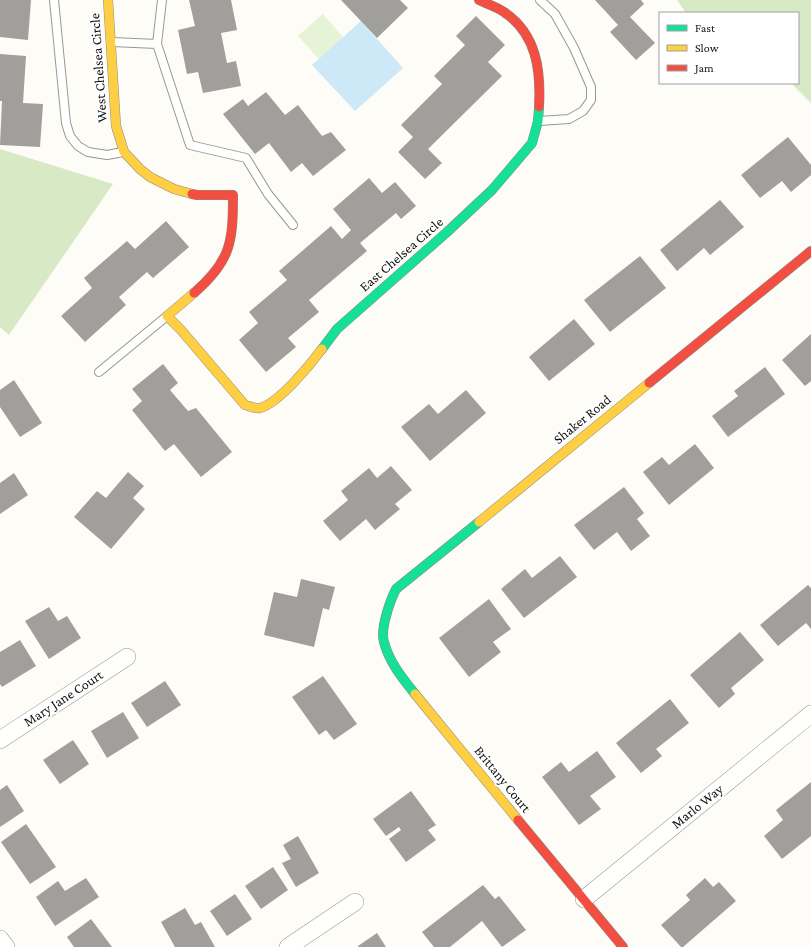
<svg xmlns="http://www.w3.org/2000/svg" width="811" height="947" viewBox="0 0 811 947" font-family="'Crimson Pro',serif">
	<rect width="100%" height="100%" fill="#fdfcf7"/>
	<path fill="#e7f3d7" d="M323,14L343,37L319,59L298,36Z"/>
	<path fill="#d8eac5" d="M677,0H811V103L791,83H798V13H686Z
		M0,149L113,184L9,335L0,327Z"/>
	<path fill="#cde8f7" d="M361,21L403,68L355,111L312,65Z"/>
	<path fill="#a19f9c" d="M0,0H31L28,40L0,37Z
		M189,0H231L237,30L221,33L227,63L236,61L241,86L203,93L198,72L187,74L178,30L195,26Z
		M341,0H400L408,8L377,38Z
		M595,0H641L644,4L630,17L655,43L636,60L610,32L618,25Z
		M476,16L505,45L488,62L502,76L428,149L442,163L425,179L398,152L413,137L401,125L442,84L434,76L465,45L456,36Z
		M0,54L26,56L23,103L43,104L40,147L0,145L2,101H0Z
		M266,92L285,115L298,105L322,136L331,132L346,150L313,176L302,163L291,172L269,143L255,154L223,114L243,99L248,106Z
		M788,137L811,165V175L791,192L782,181L760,198L741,175Z
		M369,178L382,193L395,182L416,206L401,219L396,213L360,243L367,251L309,300L319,312L288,338L296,347L266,372L239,340L258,323L249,312L287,280L279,271L331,226L342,239L351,230L333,209Z
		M720,200L744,227L710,255L704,248L677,271L660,250Z
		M166,221L189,247L153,278L147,272L119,297L126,305L85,342L61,316L92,288L84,278L127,241L135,249Z
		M640,256L666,288L610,332L584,300Z
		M574,319L595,344L549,381L529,357Z
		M811,334V381L805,386L782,360Z
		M163,364L178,383L170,390L188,411L196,408L232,452L201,477L174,444L165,451L132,410L142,401L132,389Z
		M765,367L785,394L728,437L712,416L738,396L734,391Z
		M14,380L42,423L20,437L0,407V390Z
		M466,390L486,413L430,461L401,427L429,404L438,414Z
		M695,444L714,468L669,505L643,472L662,457L669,465Z
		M391,466L412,490L395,504L400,509L375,530L366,519L340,541L323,521L348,500L341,491L369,468L377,478Z
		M128,472L144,486L133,498L145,509L111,549L74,517L97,491L106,498Z
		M14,473L28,495L0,514V483Z
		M624,487L644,513L637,519L650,536L631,551L617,532L594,550L574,525Z
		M560,556L577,577L524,618L501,589L525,569L532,578Z
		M301,579L335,587L329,610L323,608L314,647L264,635L274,592L297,597Z
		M808,585L811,588V629L806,623L778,646L760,625Z
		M489,599L511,629L493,642L501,652L469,677L439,638Z
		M49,607L58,621L67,616L81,638L49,659L25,621Z
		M740,632L764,660L731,688L735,694L719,708L690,675Z
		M20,640L36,666L2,687L0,684V652Z
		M323,676L357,724L334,740L326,730L319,735L292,697Z
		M165,681L181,705L147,727L131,703Z
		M670,699L689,723L656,749L662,756L641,773L616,743Z
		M123,712L139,738L107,758L91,731Z
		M73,740L89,764L60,784L43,760Z
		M597,751L616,777L590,796L601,809L579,825L542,777L561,762L569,772Z
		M811,782V836L782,859L764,836L783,820L776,810Z
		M7,785L24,811L0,827V790Z
		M411,791L436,825L428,830L436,840L406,862L389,839L401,830L399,827L386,836L373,819Z
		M26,824L56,867L30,884L1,842Z
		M298,836L319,873L296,887L282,863L291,859L283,845Z
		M273,867L288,890L261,909L245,886Z
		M86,878L99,897L55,926L36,897L58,881L65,891Z
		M705,878L713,887L719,882L736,901L683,947H681L661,925L690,900L686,895Z
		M483,885L495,899L499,896L526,930L502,947L482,921L450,947H434L422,932Z
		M235,894L252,919L227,936L210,911Z
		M185,908L195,925L201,922L215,947H175L161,922Z
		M91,919L112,947H74L67,937Z
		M377,933L386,947H358V946Z"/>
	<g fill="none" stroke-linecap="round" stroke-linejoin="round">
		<defs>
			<path id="lane" d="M54,0L66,123L70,136L78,146L88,152L107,155L123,152
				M162,0L157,44L190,145L246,158L268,194L293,225
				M112,42L157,44
				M539,121L569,119L583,111L591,100V87L574,48L555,14L540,0
				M99,372L167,316"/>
			<path id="street" d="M0,740L127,657
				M584,899L811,714
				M0,939L6,947
				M288,947L355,902"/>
			<path id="fast" d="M322,349L337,329L446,233L492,190L532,143L538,121L539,107
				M415,694C403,679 389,662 384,642C380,629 390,601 396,589L479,522"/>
			<path id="slow" d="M108,0L116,126L124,152L140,169L150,177L174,189L192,194
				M194,293L167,316L181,330L245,405C249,406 255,409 260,408C279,403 310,365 322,349
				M479,522L649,383
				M415,694L518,820"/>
			<path id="jam" d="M479,0C487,4 497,7 504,12C537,34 541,71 539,107
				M192,194L197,195H233C233,242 231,261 194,293
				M649,383L811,251
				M518,820L623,947"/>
		</defs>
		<use href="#lane" stroke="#979795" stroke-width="10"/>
		<use href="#street" stroke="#979795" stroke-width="18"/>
		<use href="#fast" stroke="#8e8d8b" stroke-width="10"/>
		<use href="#slow" stroke="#8e8d8b" stroke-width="10"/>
		<use href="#jam" stroke="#8e8d8b" stroke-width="10"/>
		<use href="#lane" stroke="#fffffe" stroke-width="8"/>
		<use href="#street" stroke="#fffffe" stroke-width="17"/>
		<use href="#fast" stroke="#16e098" stroke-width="9"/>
		<use href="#slow" stroke="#ffcf43" stroke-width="9"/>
		<use href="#jam" stroke="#f24e42" stroke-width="9"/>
	</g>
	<g text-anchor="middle" stroke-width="4" stroke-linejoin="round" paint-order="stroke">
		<g font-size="14" fill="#111" stroke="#fff">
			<text transform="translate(98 68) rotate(-94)" y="5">West Chelsea Circle</text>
			<text transform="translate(401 254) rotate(-41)" y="5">East Chelsea Circle</text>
			<text transform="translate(582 419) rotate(-39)" y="5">Shaker Road</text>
			<text transform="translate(63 698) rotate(-33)" y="5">Mary Jane Court</text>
			<text transform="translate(503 779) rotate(51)" y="5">Brittany Court</text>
			<text transform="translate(697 806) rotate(-39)" y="5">Marlo Way</text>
		</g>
	</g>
	<rect x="659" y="12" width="140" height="72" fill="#ffffff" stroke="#a0a0a0"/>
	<rect x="667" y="25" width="20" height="6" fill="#16e098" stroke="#a0a0a0"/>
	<text x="695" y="32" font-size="12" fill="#111111">Fast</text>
	<rect x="667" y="45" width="20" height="6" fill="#ffcf43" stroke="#a0a0a0"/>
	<text x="695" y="52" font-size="12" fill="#111111">Slow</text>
	<rect x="667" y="65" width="20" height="6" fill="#f24e42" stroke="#a0a0a0"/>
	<text x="695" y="72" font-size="12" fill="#111111">Jam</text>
</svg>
